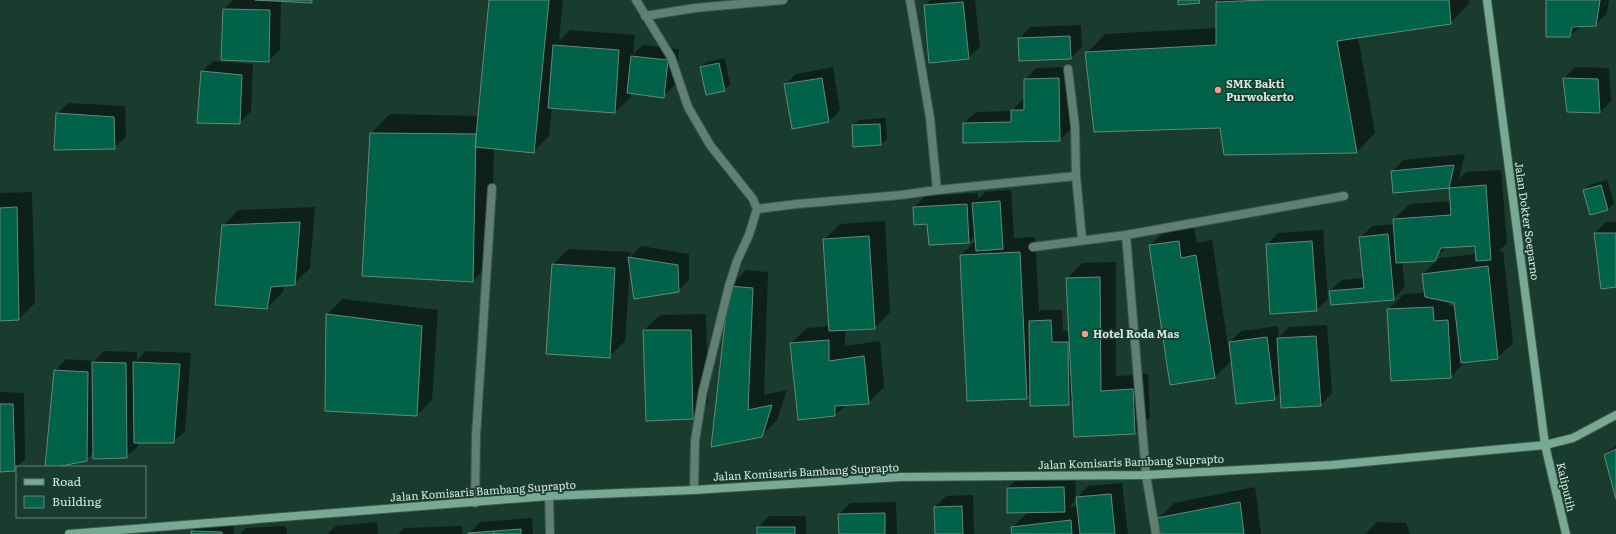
<svg xmlns="http://www.w3.org/2000/svg" width="1616" height="534" viewBox="0 0 1616 534" font-family="Literata,serif">
	<rect width="100%" height="100%" fill="#1a3c2f"/>
	<path fill="#0007" fill-rule="evenodd" d="M233,0H314L312,2L281,0L280,50L268,61L224,9Z
		M490,0H563L559,41L570,30L635,35L633,54L643,45L679,49L675,85L663,96L631,93V97L615,112L552,107L549,136L534,151L494,148L491,262L473,281L371,133L390,114L480,116Z
		M930,0H975L980,47L968,58L925,6Z
		M1219,0H1469V4L1450,23L1358,37L1375,133L1357,152L1221,127L1087,53L1105,34L1217,28V3Z
		M1547,0H1609L1607,13L1596,25L1581,26L1570,36Z
		M1081,25L1082,47L1071,58L1019,39L1030,27Z
		M725,58L730,85L724,90L701,67L707,62Z
		M213,61L253,64L251,111L239,123L202,72Z
		M833,67L840,110L829,121L785,85L796,74Z
		M1069,67L1071,129L1060,140L964,123L976,112L1012,111L1023,99H1025V80L1036,68Z
		M1575,67L1609,68L1611,101L1600,112L1564,78Z
		M68,103L125,106L126,136L114,148L57,114Z
		M886,118L887,139L881,144L853,125L859,120Z
		M1465,154L1459,179L1466,172L1501,170L1507,243L1498,252L1503,251L1513,343L1497,358L1465,362L1450,377L1388,310L1404,294L1425,293L1423,274L1439,258L1476,254V245L1447,247L1434,260L1402,262L1405,287L1393,299L1330,291L1342,280L1364,278L1361,237L1372,226L1395,224L1394,219L1410,204L1451,201L1450,187L1394,192L1392,172L1403,160ZM1449,301L1455,302L1456,305L1449,306Z
		M1607,180L1614,203L1608,209L1590,214L1584,190L1590,185Z
		M1011,190L1014,238L1035,237L1039,312L1041,310H1062L1063,331H1070L1067,279L1082,263L1116,262V376L1148,374L1150,417L1135,433L1073,400L1069,404L1031,393L1026,398L961,255L976,241V235L969,242L928,223L914,207L925,196L978,193V199L985,192Z
		M32,192L35,303L19,319L0,320V193Z
		M315,207L310,268L294,284L284,285L283,292L267,308L223,226L238,210Z
		M885,221L890,312L875,328L845,330V346L880,341L884,387L868,403L846,405L835,415L791,343L807,328L830,326L824,240L840,224Z
		M1606,222H1616V286L1602,288L1595,233Z
		M1194,226L1197,243L1212,240L1230,358L1231,357L1230,342L1241,331L1278,326L1279,337L1289,327L1327,325L1332,393L1321,405L1281,392L1274,399L1232,360L1215,377L1150,245L1166,230Z
		M1323,230L1328,299L1316,310L1267,245L1278,233Z
		M641,246L689,254V280L678,291L630,266L625,341L609,357L553,264L569,249L631,252L630,257Z
		M746,270L768,272L764,395L787,390L777,420L761,436L712,446L730,286Z
		M342,299L438,310L432,400L417,415L327,315Z
		M706,314L708,403L693,418L644,330L660,315Z
		M104,351L137,352V360L146,351L191,353L185,431L173,442H138V446L126,457L93,453L86,460L46,467L55,371L66,359L94,361Z
		M0,392L24,393L25,459L14,470L0,471Z
		M1616,445V495L1605,455Z
		M1075,476L1076,499L1088,486L1122,483L1128,534H1013L1012,528L1028,512L1008,488L1019,477ZM1077,499L1078,506L1069,507Z
		M1255,487L1261,534H1161L1158,519L1174,503Z
		M973,495L974,534H936L935,507L946,496Z
		M896,502L897,534H840L839,515L850,503Z
		M769,516H806V534H758V527Z
		M532,518L533,534H469L480,522Z
		M203,520L233,521L234,534H192V531Z
		M377,522L378,534H327L336,526Z
		M1377,522L1406,523L1410,534H1365Z
		M286,526L287,534H240L246,528Z
		M462,526V534H398L404,528Z"/>
	<path fill="#006248" stroke="#64897a" d="M255,0H312V3Z
		M489,0H549L534,153L475,147Z
		M1178,0H1199L1200,3L1178,5Z
		M1267,0H1449L1451,24L1337,41L1357,153L1224,155L1220,128L1094,132L1085,52L1216,45V2Z
		M1546,0H1600L1596,26L1572,27L1570,37H1546Z
		M963,2L969,59L929,63L924,5Z
		M223,9L270,10L269,62L221,60Z
		M1070,36L1071,59L1019,61L1018,38Z
		M553,45L619,50L615,113L548,108Z
		M631,56L668,60L664,98L627,93Z
		M719,63L725,91L706,95L700,67Z
		M201,71L242,75L240,124L197,123Z
		M822,78L829,122L792,129L784,84Z
		M1059,78L1060,141L963,143V123L1011,122V110H1024V79Z
		M1563,78L1598,79L1600,113L1567,112Z
		M56,113L114,117L115,149L54,150Z
		M880,124L881,145L853,147L852,125Z
		M370,133L476,134L473,282L362,276Z
		M1454,165L1449,188L1393,193L1391,171Z
		M1486,185L1491,260L1476,261L1475,246L1441,248L1435,261L1396,263L1393,219L1451,215L1449,188Z
		M1601,185L1608,210L1590,215L1583,190Z
		M1000,201L1003,249L976,251L972,203Z
		M967,204L969,243L929,245L927,224L914,225L913,207Z
		M17,207L19,320L0,321V208Z
		M300,222L295,285L271,287L267,309L215,305L222,225Z
		M1594,233H1616V287L1601,289Z
		M1388,234L1394,300L1331,305L1329,291L1364,288L1359,237Z
		M869,236L875,329L829,331L823,239Z
		M1179,241L1181,258L1196,255L1215,378L1170,385L1149,245Z
		M1312,241L1317,311L1270,314L1266,244Z
		M1020,252L1027,399L967,401L960,255Z
		M628,257L678,265L679,292L634,299Z
		M552,264L615,268L610,358L546,354Z
		M1488,266L1498,359L1461,363L1454,303L1425,297L1422,274Z
		M1100,277L1101,391L1133,389L1135,434L1074,437L1066,278Z
		M729,286L753,288L748,410L772,405L762,437L711,447Z
		M1433,307L1434,321L1448,320L1451,378L1391,381L1387,309Z
		M326,314L422,326L417,416L325,411Z
		M1051,320L1052,342H1068L1069,405L1030,406L1029,321Z
		M643,330H691L693,419L646,421Z
		M1316,336L1321,406L1281,408L1277,338Z
		M1267,337L1275,400L1236,404L1229,342Z
		M829,340V361L864,356L869,404L835,406V416L798,420L790,343Z
		M92,362L126,363L127,458L93,459Z
		M133,362L180,364L174,443H134Z
		M54,370L88,372L87,461L56,467H45Z
		M0,404H13L15,471L0,472Z
		M1616,449V499L1604,455Z
		M1064,487L1065,512L1007,513V488Z
		M1111,494L1115,534H1080L1076,497Z
		M1240,502L1244,534H1160L1157,518Z
		M962,506L963,534H935L934,507Z
		M885,513V534H839L838,514Z
		M1071,520L1072,534H1012L1011,527Z
		M757,527H795V534H757Z
		M521,529V534H494V531Z
		M191,531L222,532V534H191Z
		M494,531V534H468V533Z"/>
	<g fill="none" stroke-linecap="round" stroke-linejoin="round">
		<defs>
			<path id="lane" d="M475,503L476,436L492,188"/>
			<path id="street" d="M636,0L671,57L688,107L710,145L753,199L757,209L749,235L737,261L729,286L703,391L695,441L694,490
				M910,0L930,118L937,190
				M645,16L695,8L783,0
				M1068,69L1075,126L1076,176L1082,239
				M757,209L797,204L901,195L937,190L1076,176
				M1126,235L1146,475L1156,534
				M1033,247L1126,235L1344,196
				M549,496L550,534"/>
			<path id="secondary" d="M1487,0L1545,445L1566,534
				M69,534L549,496L694,490L900,477L1146,475L1332,465L1545,445L1573,438L1616,415"/>
		</defs>
		<use href="#lane" stroke="#38584b" stroke-width="10"/>
		<use href="#street" stroke="#38584b" stroke-width="10"/>
		<use href="#secondary" stroke="#38584b" stroke-width="10"/>
		<use href="#lane" stroke="#617f72" stroke-width="8"/>
		<use href="#street" stroke="#617f72" stroke-width="8"/>
		<use href="#secondary" stroke="#77a995" stroke-width="8"/>
	</g>
	<g fill="#f2a081" stroke="#1a3c2f" stroke-width="1.5">
		<circle cx="1218" cy="90" r="4"/>
		<circle cx="1085" cy="334" r="4"/>
	</g>
	<g text-anchor="middle" stroke-width="3.5" stroke-linejoin="round" paint-order="stroke">
		<g font-size="11" font-weight="bold" fill="#d6e9e0" stroke="#1a3c2f" text-anchor="start">
			<text x="1226" y="88">SMK Bakti<tspan x="1226" dy="13">Purwokerto</tspan></text>
			<text x="1093" y="338">Hotel Roda Mas</text>
		</g>
		<g font-size="11" fill="#d6e9e0" stroke="#1a3c2f">
			<text transform="translate(1527 221) rotate(82)" y="4">Jalan Dokter Soeparno</text>
			<text transform="translate(1131 462) rotate(-2)" y="4">Jalan Komisaris Bambang Suprapto</text>
			<text transform="translate(806 472) rotate(-3)" y="4">Jalan Komisaris Bambang Suprapto</text>
			<text transform="translate(1566 487) rotate(77)" y="4">Kaliputih</text>
			<text transform="translate(483 491) rotate(-4)" y="4">Jalan Komisaris Bambang Suprapto</text>
		</g>
	</g>
	<rect x="16" y="466" width="130" height="52" fill="#1a3c2f" stroke="#658176"/>
	<rect x="24" y="479" width="20" height="6" fill="#77a995" stroke="#658176"/>
	<text x="52" y="486" font-size="12" fill="#d6e9e0">Road</text>
	<rect x="24" y="496" width="20" height="12" fill="#006248" stroke="#658176"/>
	<text x="52" y="506" font-size="12" fill="#d6e9e0">Building</text>
</svg>
